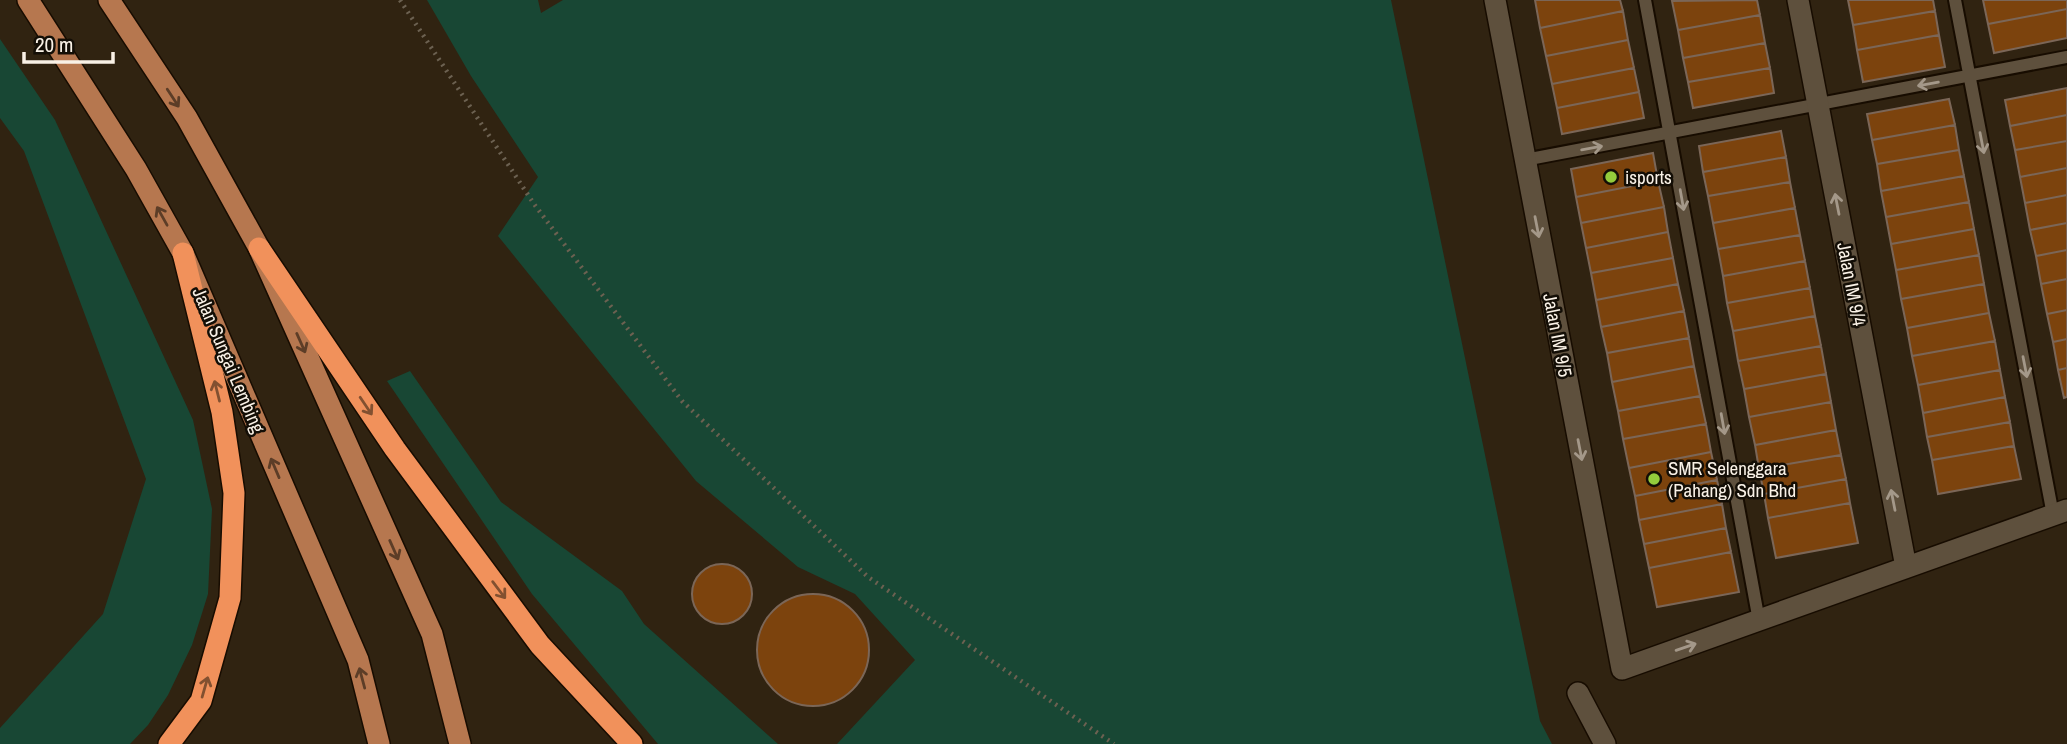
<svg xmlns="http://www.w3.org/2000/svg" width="2067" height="744" viewBox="0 0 2067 744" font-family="'Archivo Narrow',sans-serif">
	<rect width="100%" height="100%" fill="#302311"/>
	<path fill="#184734" d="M427,0H538L541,13L563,0H1391L1540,721L1552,744H837L915,660L855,594L798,567L696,481L498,236L538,177L471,76Z
		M0,39L55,120L193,420L212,509L208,594L192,645L168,695L148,725L130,744H0V728L103,614L146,479L24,151L0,118Z
		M410,371L501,502L622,591L644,624L778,744H658L532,594L387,381Z"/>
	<path fill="#7c430d" stroke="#7b6657" stroke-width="2" d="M1535,0H1620L1623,11L1540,28Z
		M1757,0L1760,15L1678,30L1672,1Z
		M1848,0H1933L1935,11L1853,25Z
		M1983,0H2067V9L1988,24Z
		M2067,9V38L1994,53L1988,24Z
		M1623,11L1628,40L1546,56L1540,28Z
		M1935,11L1939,35L1857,50L1853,25Z
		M1760,15L1765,43L1683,58L1678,30Z
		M1939,35L1945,67L1863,82L1857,50Z
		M1628,40L1634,68L1552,84L1546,56Z
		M1765,43L1770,68L1688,82L1683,58Z
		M1634,68L1639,92L1557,108L1552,84Z
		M1770,68L1774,93L1693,108L1688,82Z
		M2067,88V115L2010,126L2005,100Z
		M1639,92L1644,118L1562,134L1557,108Z
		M1949,99L1955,125L1872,140L1867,114Z
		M2067,115V141L2015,150L2010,126Z
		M1955,125L1959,150L1877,164L1872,140Z
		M1781,131L1786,157L1703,172L1699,146Z
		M2067,141V168L2020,177L2015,150Z
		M1959,150L1964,176L1881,191L1877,164Z
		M1653,153L1658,181L1576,197L1571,169Z
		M1786,157L1790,182L1708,196L1703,172Z
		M2067,168V195L2025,203L2020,177Z
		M1964,176L1969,202L1886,217L1881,191Z
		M1658,181L1664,207L1581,223L1576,197Z
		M1790,182L1795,208L1713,223L1708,196Z
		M2067,195V223L2030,230L2025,203Z
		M1969,202L1974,229L1891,244L1886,217Z
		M1664,207L1668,232L1586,248L1581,223Z
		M1795,208L1800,235L1718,249L1713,223Z
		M2067,223V250L2036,256L2030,230Z
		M1974,229L1979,255L1896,270L1891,244Z
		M1668,232L1673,258L1591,273L1586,248Z
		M1800,235L1805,261L1723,276L1718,249Z
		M2067,250V279L2041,284L2036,256Z
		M1979,255L1984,284L1901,299L1896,270Z
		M1673,258L1678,284L1596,300L1591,273Z
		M1805,261L1810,288L1727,303L1723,276Z
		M2067,279V310L2047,314L2041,284Z
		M1678,284L1684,311L1601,327L1596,300Z
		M1984,284L1989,313L1907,328L1901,299Z
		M1810,288L1815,316L1733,331L1727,303Z
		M2067,310V339L2053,342L2047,314Z
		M1684,311L1689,338L1607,353L1601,327Z
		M1989,313L1995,341L1912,356L1907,328Z
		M1815,316L1821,346L1738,361L1733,331Z
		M1689,338L1694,366L1612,382L1607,353Z
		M2067,339V368L2058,370L2053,342Z
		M1995,341L2000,370L1918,385L1912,356Z
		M1821,346L1826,374L1744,389L1738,361Z
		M1694,366L1700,396L1618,411L1612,382Z
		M2067,368V397L2064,398L2058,370Z
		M2000,370L2005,397L1923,413L1918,385Z
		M1826,374L1831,402L1749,417L1744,389Z
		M1700,396L1706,424L1623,439L1618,411Z
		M2005,397L2010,422L1927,437L1923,413Z
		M1831,402L1836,430L1755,445L1749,417Z
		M2010,422L2014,446L1932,460L1927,437Z
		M1706,424L1711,452L1629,468L1623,439Z
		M1836,430L1841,455L1759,469L1755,445Z
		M2014,446L2021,479L1938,494L1932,460Z
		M1711,452L1717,480L1635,496L1629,468Z
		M1841,455L1846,479L1764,494L1759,469Z
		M1846,479L1850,503L1768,518L1764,494Z
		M1717,480L1722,504L1639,520L1635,496Z
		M1850,503L1858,543L1776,558L1768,518Z
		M1722,504L1726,528L1644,544L1639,520Z
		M1726,528L1731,552L1649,568L1644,544Z
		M1731,552L1739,592L1657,607L1649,568Z
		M692 594a30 30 0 1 1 60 0a30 30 0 1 1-60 0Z
		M757 650a56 56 0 1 1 112 0a56 56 0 1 1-112 0Z"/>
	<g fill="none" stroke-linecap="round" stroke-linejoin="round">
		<defs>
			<path id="lane" d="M1645,0L1759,621
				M1955,0L2053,515
				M1524,160L2067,57"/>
			<path id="street" d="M1495,0L1622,669L2067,510
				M1798,0L1906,567
				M1578,693L1605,744"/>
			<path id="primary" d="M28,0L136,169L183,253L358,660L379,744
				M109,0L187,118L259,248L432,634L460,744"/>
			<path id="highway" d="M259,248L395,449L540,645L632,744
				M169,744L201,701L230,598L234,493L222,412L183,253"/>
		</defs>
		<use href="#lane" stroke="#170c00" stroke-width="16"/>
		<use href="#street" stroke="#170c00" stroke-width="24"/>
		<use href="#primary" stroke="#170c00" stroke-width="24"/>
		<use href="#highway" stroke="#170c00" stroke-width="24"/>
		<path stroke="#6c6151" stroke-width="4.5" stroke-dasharray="2 5" stroke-linecap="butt" d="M400,0L534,204L682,401L868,577L1114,744"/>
		<use href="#lane" stroke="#5e503d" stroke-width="12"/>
		<use href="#street" stroke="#5e503d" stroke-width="21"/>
		<use href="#primary" stroke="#b6774f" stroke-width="21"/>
		<use href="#highway" stroke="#f1915b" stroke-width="21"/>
	</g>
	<defs><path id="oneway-shaft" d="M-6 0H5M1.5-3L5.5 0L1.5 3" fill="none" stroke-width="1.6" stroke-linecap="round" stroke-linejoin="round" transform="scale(1.75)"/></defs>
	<g stroke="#a49889">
		<use href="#oneway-shaft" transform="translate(1928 84) rotate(170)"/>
		<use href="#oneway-shaft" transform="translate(1982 143) rotate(79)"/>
		<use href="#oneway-shaft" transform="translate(1592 148) rotate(-10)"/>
		<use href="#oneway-shaft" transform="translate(1682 200) rotate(80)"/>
		<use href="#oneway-shaft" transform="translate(1837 204) rotate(-101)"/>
		<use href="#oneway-shaft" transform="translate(1537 227) rotate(79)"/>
		<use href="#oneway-shaft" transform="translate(2025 367) rotate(79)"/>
		<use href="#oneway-shaft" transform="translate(1723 424) rotate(80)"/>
		<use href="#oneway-shaft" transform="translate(1580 450) rotate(79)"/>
		<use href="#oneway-shaft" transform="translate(1893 500) rotate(-101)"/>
		<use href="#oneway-shaft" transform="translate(1686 647) rotate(-19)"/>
	</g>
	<g stroke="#5c3d27">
		<use href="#oneway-shaft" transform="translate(173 98) rotate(57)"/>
		<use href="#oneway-shaft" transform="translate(162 216) rotate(-119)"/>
		<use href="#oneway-shaft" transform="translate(301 343) rotate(66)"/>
		<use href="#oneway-shaft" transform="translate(275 468) rotate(-113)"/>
		<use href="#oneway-shaft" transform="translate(394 550) rotate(66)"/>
		<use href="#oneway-shaft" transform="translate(362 678) rotate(-105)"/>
	</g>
	<g stroke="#825030">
		<use href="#oneway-shaft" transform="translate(217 391) rotate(-104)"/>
		<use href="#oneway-shaft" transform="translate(366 406) rotate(56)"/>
		<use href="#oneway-shaft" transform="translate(499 590) rotate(53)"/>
		<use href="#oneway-shaft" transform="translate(205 687) rotate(-74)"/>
	</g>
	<g fill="#94cc3c" stroke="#130e06" stroke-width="2.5">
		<circle cx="1611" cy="177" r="7"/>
		<circle cx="1654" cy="479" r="7"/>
	</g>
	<g text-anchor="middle" stroke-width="5" stroke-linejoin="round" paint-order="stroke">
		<g font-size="19" fill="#f9f1e6" stroke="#130e06" text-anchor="start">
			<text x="1625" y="184">isports</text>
			<text x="1668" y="475">SMR Selenggara<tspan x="1668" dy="22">(Pahang) Sdn Bhd</tspan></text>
		</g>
		<g font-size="19" fill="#f9f1e6" stroke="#130e06">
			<text transform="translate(1852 284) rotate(79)" y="7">Jalan IM 9/4</text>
			<text transform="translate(1558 335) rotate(79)" y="7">Jalan IM 9/5</text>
			<text transform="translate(229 360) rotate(67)" y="7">Jalan Sungai Lembing</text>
		</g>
	</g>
	<path d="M24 52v10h89v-10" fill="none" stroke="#f9f1e6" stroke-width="3.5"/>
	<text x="35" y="52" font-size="21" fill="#f9f1e6" stroke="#130e06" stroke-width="5" paint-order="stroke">20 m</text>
</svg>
